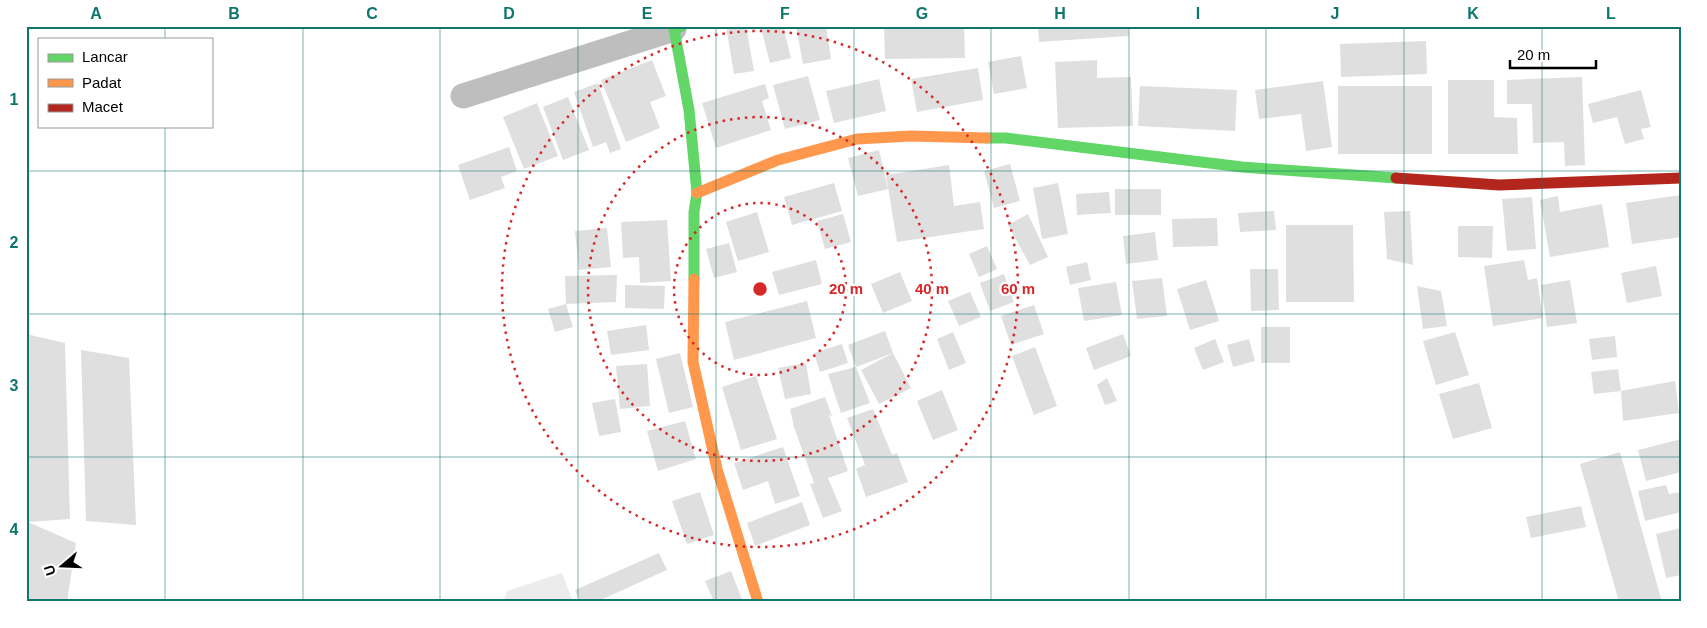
<svg xmlns="http://www.w3.org/2000/svg" width="1707" height="628" viewBox="0 0 1707 628" font-family="Helvetica,sans-serif">
	<rect width="100%" height="100%" fill="#fff"/>
	<path fill="#ececec" d="M562,573L573,602H503L507,591Z"/>
	<path fill="#dfdfdf" d="M726,26H746L754,71L734,74Z
		M768,26H783L791,58L770,63L761,28Z
		M796,26H826L831,59L803,64Z
		M884,26H964L965,58L885,59Z
		M1038,26H1128L1129,36L1039,42Z
		M1426,41L1427,74L1341,77L1340,44Z
		M1021,56L1027,88L994,94L988,62Z
		M652,60L666,96L650,102L660,128L626,142L601,80Z
		M1097,60V78L1131,77L1133,126L1058,128L1055,62Z
		M978,68L983,100L917,112L911,79Z
		M808,76L820,120L785,129L773,85Z
		M1582,77L1585,165L1565,166L1564,142L1533,143L1532,104H1507V80Z
		M879,79L886,111L834,123L826,91Z
		M1448,80H1494V117L1517,118L1518,154H1448Z
		M1323,81L1332,147L1306,151L1301,114L1259,119L1255,90Z
		M598,83L621,149L610,153L606,142L593,147L574,92Z
		M765,84L769,98L762,101L771,130L716,148L702,103Z
		M1140,86L1237,90L1235,131L1138,126Z
		M1338,86H1432V154H1338Z
		M1641,90L1651,127L1641,129L1644,139L1625,144L1617,117L1593,123L1588,104Z
		M568,97L589,150L563,160L543,107Z
		M537,103L558,156L524,169L503,117Z
		M509,147L517,171L501,177L505,188L470,200L458,165Z
		M879,150L888,189L858,196L848,158Z
		M1010,164L1020,201L994,208L984,171Z
		M949,165L954,206L980,202L984,229L897,242L886,175Z
		M834,183L842,211L792,225L784,197Z
		M1058,183L1068,234L1042,239L1033,188Z
		M1115,189H1161V215H1115Z
		M1109,192L1111,213L1077,215L1076,194Z
		M1681,195V237L1632,244L1626,203Z
		M1558,196L1560,212L1602,204L1609,247L1550,257L1540,200Z
		M1532,197L1536,249L1507,251L1502,199Z
		M1274,211L1276,230L1240,232L1238,213Z
		M1410,211L1413,265L1387,259L1384,212Z
		M757,212L769,252L738,261L726,222Z
		M843,214L851,242L825,249L817,221Z
		M1028,214L1048,257L1030,265L1008,225Z
		M1217,218L1218,246L1173,247L1172,219Z
		M667,220L671,281L640,283L639,257L623,258L621,222Z
		M1286,225H1353L1354,302H1286Z
		M1458,226H1493L1492,258L1458,257Z
		M607,228L611,267L579,270L575,231Z
		M1155,232L1158,260L1126,264L1123,236Z
		M729,243L737,272L714,278L706,249Z
		M987,246L997,269L979,277L969,254Z
		M816,260L822,284L779,295L772,272Z
		M1524,260L1528,280L1537,278L1543,318L1493,326L1484,266Z
		M1087,262L1091,280L1070,285L1066,267Z
		M1656,266L1662,296L1627,303L1621,273Z
		M1250,269H1278L1279,310L1251,311Z
		M900,272L912,301L883,313L871,284Z
		M1004,274L1014,302L990,311L980,283Z
		M617,275L616,302L566,304L573,327L555,332L548,309L566,304L565,276Z
		M1162,278L1167,316L1137,319L1132,281Z
		M1206,280L1219,321L1190,330L1177,289Z
		M1570,280L1577,323L1547,327L1541,285Z
		M1116,282L1122,315L1084,321L1078,288Z
		M625,285L665,286L664,309L625,308Z
		M1417,286L1441,291L1447,326L1423,329Z
		M970,292L981,317L959,326L948,301Z
		M807,301L816,338L734,360L725,322Z
		M1034,305L1044,334L1011,345L1001,316Z
		M646,325L649,350L611,355L607,331Z
		M1261,327H1290V363H1261Z
		M885,331L893,353L911,388L879,404L861,370L893,353L856,367L848,345Z
		M953,332L966,363L949,370L937,339Z
		M1455,332L1469,375L1436,385L1423,341Z
		M26,334L65,343L70,519L28,522L76,543L67,602H26V534L28,522L26,468Z
		M1123,334L1131,356L1094,370L1086,348Z
		M1615,336L1617,357L1592,360L1589,339Z
		M1215,339L1224,362L1203,370L1194,348Z
		M1249,339L1255,361L1233,367L1227,345Z
		M842,344L848,363L820,372L814,353Z
		M1035,347L1057,406L1034,415L1012,356Z
		M81,350L129,358L136,525L86,521Z
		M680,353L693,407L669,413L656,359Z
		M806,363L811,394L785,399L778,368Z
		M647,364L650,406L620,409L616,366Z
		M856,367L870,403L841,413L828,374Z
		M1618,369L1621,391L1594,394L1591,372Z
		M756,376L777,439L741,450L722,387Z
		M1107,378L1117,401L1105,405L1097,385Z
		M1675,381L1679,413L1623,421L1621,391Z
		M1479,383L1492,428L1453,439L1439,394Z
		M942,390L958,430L933,440L917,401Z
		M825,397L832,416L829,415L848,471L828,478L842,511L823,518L810,484L814,483L794,427L790,409Z
		M615,399L621,432L599,436L592,403Z
		M873,409L892,455L897,453L908,482L866,497L856,469L865,465L847,418Z
		M685,421L696,459L658,471L647,431Z
		M1681,439V472L1646,481L1638,450Z
		M783,447L800,496L775,504L768,481L743,490L734,463Z
		M1620,452L1662,602H1619L1580,464Z
		M1666,485L1669,494L1681,492V512L1645,521L1638,491Z
		M700,492L714,535L687,544L672,501Z
		M802,502L810,525L755,546L747,523Z
		M1581,506L1586,527L1531,538L1526,517Z
		M1681,528V575L1666,578L1656,534Z
		M659,553L667,570L596,602H580L575,590Z
		M731,571L743,602H714L705,581Z"/>
	<g fill="none" stroke-linecap="round" stroke-linejoin="round">
		<path stroke="#bebebe" stroke-width="25" d="M463,96L674,29"/>
		<path stroke="#63d668" stroke-width="11" d="M682,26L674,29L689,110L697,193L694,212V279
			M987,138H1006L1242,167L1396,178"/>
		<path stroke="#ff974d" stroke-width="11" d="M697,193L778,160L857,139L911,136L987,138
			M694,279L693,362L717,469L758,602"/>
		<path stroke="#b3261e" stroke-width="11" d="M1396,178L1499,185L1681,178"/>
	</g>
	<path fill="none" stroke="#0f766e" stroke-width="1" stroke-opacity="0.55" d="M165,26V39M303,26V602M440,26V602M578,26V602M716,26V602M854,26V602M991,26V602M1129,26V602M1266,26V602M1404,26V602M1542,26V602M165,126V602M26,171H1681M26,314H1681M26,457H1681"/>
	<g fill="none" stroke="#d62828" stroke-width="2.5" stroke-dasharray="2.5 5">
		<circle cx="760" cy="289" r="86"/>
		<circle cx="760" cy="289" r="172"/>
		<circle cx="760" cy="289" r="258"/>
	</g>
	<circle cx="760" cy="289" r="8" fill="#d62828" stroke="#fff" stroke-width="2.5"/>
	<g font-size="15" text-anchor="middle" font-weight="bold" fill="#d62828" stroke="#fff" stroke-width="4.5" stroke-linejoin="round" paint-order="stroke">
		<text x="846" y="294">20 m</text>
		<text x="932" y="294">40 m</text>
		<text x="1018" y="294">60 m</text>
	</g>
	<rect width="1707" height="628" fill="none" stroke="#ffffff" stroke-width="55"/>
	<rect x="38" y="38" width="175" height="90" fill="#ffffff" stroke="#999999"/>
	<rect x="48" y="54" width="25" height="8" fill="#63d668" stroke="#999999"/>
	<text x="82" y="62" font-size="15" fill="#000000">Lancar</text>
	<rect x="48" y="79" width="25" height="8" fill="#ff974d" stroke="#999999"/>
	<text x="82" y="88" font-size="15" fill="#000000">Padat</text>
	<rect x="48" y="104" width="25" height="8" fill="#b3261e" stroke="#999999"/>
	<text x="82" y="112" font-size="15" fill="#000000">Macet</text>
	<g transform="translate(62 566) rotate(251)" stroke="#ffffff" stroke-width="4" paint-order="stroke">
	<path d="M0-4L9 19L0 12L-9 19Z" fill="#000000"/>
	<text y="-8" font-size="14" font-weight="bold" text-anchor="middle" fill="#000000">U</text>
	</g>
	<path d="M1510 60v8h86v-8" fill="none" stroke="#000000" stroke-width="2.5"/>
	<text x="1517" y="60" font-size="15" fill="#000000" stroke="#ffffff" stroke-width="4" paint-order="stroke">20 m</text>
	<rect x="28" y="28" width="1652" height="572" fill="none" stroke="#0f766e" stroke-width="2"/>
	<g font-size="16" text-anchor="middle" font-weight="bold" fill="#0f766e">
		<text x="96" y="19">A</text>
		<text x="234" y="19">B</text>
		<text x="372" y="19">C</text>
		<text x="509" y="19">D</text>
		<text x="647" y="19">E</text>
		<text x="785" y="19">F</text>
		<text x="922" y="19">G</text>
		<text x="1060" y="19">H</text>
		<text x="1198" y="19">I</text>
		<text x="1335" y="19">J</text>
		<text x="1473" y="19">K</text>
		<text x="1611" y="19">L</text>
		<text x="14" y="105">1</text>
		<text x="14" y="248">2</text>
		<text x="14" y="391">3</text>
		<text x="14" y="535">4</text>
	</g>
</svg>
